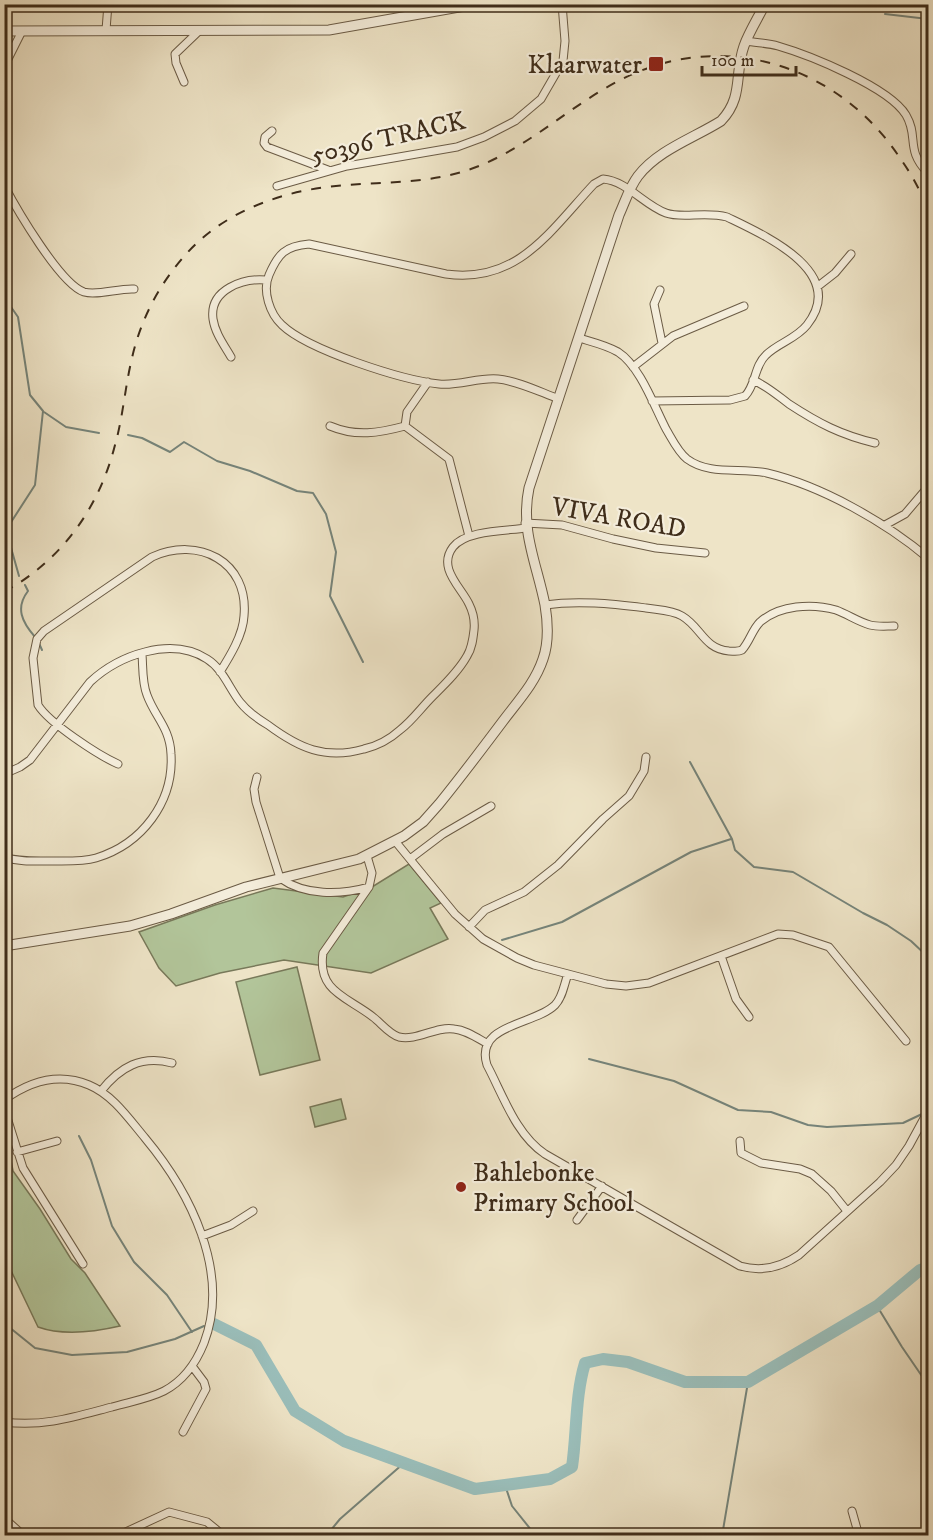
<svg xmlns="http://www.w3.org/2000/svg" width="933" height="1540" viewBox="0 0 933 1540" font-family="'IM FELL DW Pica',serif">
	<rect width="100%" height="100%" fill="#eee4c7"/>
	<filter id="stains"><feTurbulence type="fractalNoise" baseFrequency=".00333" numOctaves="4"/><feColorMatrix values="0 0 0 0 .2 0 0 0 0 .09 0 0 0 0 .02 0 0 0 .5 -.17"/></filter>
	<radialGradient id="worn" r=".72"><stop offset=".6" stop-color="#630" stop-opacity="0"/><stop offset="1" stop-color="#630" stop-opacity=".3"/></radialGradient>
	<path fill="#b2c59a" stroke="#78795a" stroke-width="1.5" d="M409,864L441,903L430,908L448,939L371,973L284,960L220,973L176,986L159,968L139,932L215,905L273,888L343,897L372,887Z
		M297,967L320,1060L260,1075L236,982Z
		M341,1099L346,1119L315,1127L310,1107Z
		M4,1124L13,1171L40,1209L71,1259L85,1273L120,1326C94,1332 63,1336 38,1327L5,1258Z"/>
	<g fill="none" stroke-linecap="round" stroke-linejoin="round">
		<path stroke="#76847a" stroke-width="2" d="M4,5L5,4
			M885,14L928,19
			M4,297L18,317L30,395L43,411L35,485L6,530L19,576
			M44,412L66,427L99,433
			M128,435L142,438L170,452L184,442L217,461L250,471L297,491L313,493L326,514L336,552L330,596L363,662
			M25,585L28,591C15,608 22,622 35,637
			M38,641L42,650
			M690,762L732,839L735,850L754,867L793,872L863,913L887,925L911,941L928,957
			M502,940L562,922L691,852L731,839
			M589,1059L674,1081L738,1110L771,1112L808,1125L827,1127L903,1123L922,1114
			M79,1136L91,1160L112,1226L134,1262L167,1295L192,1332
			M877,1306L902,1347L928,1385
			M4,1323L35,1348L72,1355L127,1352L175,1339L204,1326
			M505,1485L512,1506L536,1536
			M326,1536L340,1519L404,1463
			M722,1536L748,1382"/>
		<path stroke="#9abeba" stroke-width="12" d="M214,1324L256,1345L295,1411L344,1441L475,1489L550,1479L572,1467C577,1433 575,1396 585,1363L603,1359L628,1362L685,1382H748L877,1306L920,1270L928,1267"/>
		<defs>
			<path id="minor" d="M106,30L108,4
				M746,41C757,43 768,43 778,46C809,55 889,87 906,115C919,137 905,150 928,173
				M4,67L22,31
				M184,82L176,63L175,54L199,31
				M272,131L265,137L264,143L267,147L328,170
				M4,185C16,208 60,284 84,292C97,296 119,288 134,289
				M277,186L347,166L457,147L484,137L515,121L541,99L563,61L565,41L562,4
				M817,287L835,273L851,254
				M660,290L654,304L662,343
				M579,338C592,342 606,345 618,352C640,366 654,406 666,429C672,439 678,452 687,459C710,476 742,467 767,473C822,486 885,522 928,558
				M231,357C224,345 215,333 213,319C209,289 244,278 266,280
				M633,367L673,336L744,306
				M753,380C767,386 777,395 789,404C818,423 841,435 875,443
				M428,382L407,412L405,426L449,459L469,536
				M559,399C540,392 518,381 498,379C479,377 459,386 439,384C402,380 308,350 282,325C270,314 262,291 269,275C278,254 285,246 309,244L446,274C518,284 550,231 594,184L603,179C627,181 644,205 666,213C682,219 705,211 727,217C764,235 849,272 807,325C796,339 778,343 766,355C754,366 756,385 745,396L730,400L652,401
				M330,426C356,437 379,433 405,426
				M525,523L562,525L613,539L656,548L705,553
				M885,525L905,514L928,487
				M545,605C579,600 612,604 646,608C658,610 672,610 682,616C701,627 704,649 729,651C734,651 738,652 742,650C750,641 752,630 760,622C779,605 812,603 836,610C847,614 859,622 870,625C878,627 886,626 894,626
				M118,764C98,755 49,723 38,705L33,658L37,639L44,631L152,557C198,536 249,561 244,616C243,635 230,656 220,672
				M4,774L20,767L30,760L90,682C119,655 171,636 207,659C223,669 229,688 240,702C247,711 258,719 268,725C299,748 325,760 364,749C377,746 390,739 400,730C412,721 421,708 432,697C444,685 458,672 467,656C472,648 473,639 474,630C475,621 473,612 469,604C461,587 437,568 453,547C466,530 506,531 526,528
				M257,777L254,789L256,802L280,878C305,896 340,895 369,887
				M395,841L455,914L483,939L517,958L534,965L606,984L626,986L649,983L778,934L793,935L829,947L906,1041
				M367,856L372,873L369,887L323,953C317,992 348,997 373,1017C381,1023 389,1034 399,1037C417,1041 436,1026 454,1029C466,1030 477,1038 488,1044
				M4,857C19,862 35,861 50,861C65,861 82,862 96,858C142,844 174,802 171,754C170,728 155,717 147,695C142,683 143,667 142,654
				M410,859L443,834L491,806
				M469,927L485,910L524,892L558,865L603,819L629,796L644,771L646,757
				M721,956L736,999L749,1017
				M568,974C564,984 563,997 555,1005C535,1025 474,1024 487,1065C503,1095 516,1135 545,1154L740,1266C761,1272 780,1268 799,1255L880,1182L896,1165L909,1146L928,1111
				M101,1091C120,1067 141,1055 172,1063
				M4,1100C30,1081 58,1072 89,1085C113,1095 129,1119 145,1138C190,1192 231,1272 204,1343C196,1363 183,1381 164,1391C148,1399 129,1402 112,1407C74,1417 44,1427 4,1422
				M4,1108L23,1168L83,1264
				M740,1141L741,1153L761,1163L800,1169L812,1174L831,1191L847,1211
				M17,1152L57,1141
				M577,1220L602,1186
				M202,1236L231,1225L253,1211
				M183,1432L206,1389L204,1382L192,1366
				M852,1511L859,1536
				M4,1518L24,1536
				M117,1536L169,1512L207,1522L223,1535"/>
			<path id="tertiary" d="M4,31L329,30L476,4
				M4,946L130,926L171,914L246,887L359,859L404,836L423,822L439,804C461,777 482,749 503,721C518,701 535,683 543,659C549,642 548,623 545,605C537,564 520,531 529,488L619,215C625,202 629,188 638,176C658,150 694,138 721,121C744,97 734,74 744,46C749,32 758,18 765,4"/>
		</defs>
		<use href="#minor" stroke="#6b5b45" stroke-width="9"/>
		<use href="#tertiary" stroke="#6b5b45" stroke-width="11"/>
		<use href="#minor" stroke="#f4eddb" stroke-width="7"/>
		<use href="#tertiary" stroke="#f4eddb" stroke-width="9"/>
		<path stroke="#3f2d1a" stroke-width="2" stroke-dasharray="10 10" stroke-linecap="butt" d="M4,592C62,560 99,508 115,445C123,417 125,387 132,358C141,318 160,283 187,253C227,209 288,189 346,185C386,182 427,183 465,171C531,150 577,96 640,71C738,32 843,72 900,158C912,175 923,194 928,214"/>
	</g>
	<g fill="#8f2418" stroke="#f4eddb" stroke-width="2">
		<rect x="648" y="56" width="16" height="16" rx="3"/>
		<circle cx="461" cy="1187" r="6"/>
	</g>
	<g text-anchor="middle" stroke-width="4.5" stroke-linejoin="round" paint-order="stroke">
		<g font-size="26" fill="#3f2d1a" stroke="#f4eddb" text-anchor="end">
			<text x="642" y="73">Klaarwater</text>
			<text x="473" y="1181" text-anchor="start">Bahlebonke<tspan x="473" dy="30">Primary School</tspan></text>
		</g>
		<g font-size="26" fill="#3f2d1a" stroke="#f4eddb">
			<text transform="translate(388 137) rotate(-13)" y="9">50396 TRACK</text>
			<text transform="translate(619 517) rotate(10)" y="9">VIVA ROAD</text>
		</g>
	</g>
	<rect width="933" height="1540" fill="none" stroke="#eee4c7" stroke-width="24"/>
	<rect x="6" y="6" width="921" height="1528" fill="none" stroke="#3f2d1a" stroke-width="3"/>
	<rect x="12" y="12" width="909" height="1516" fill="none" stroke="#3f2d1a" stroke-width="1.5"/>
	<path d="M702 66v9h94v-9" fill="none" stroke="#3f2d1a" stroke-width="3"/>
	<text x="711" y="66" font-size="18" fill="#3f2d1a" stroke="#f4eddb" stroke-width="4.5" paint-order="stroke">100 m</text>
	<rect width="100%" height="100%" filter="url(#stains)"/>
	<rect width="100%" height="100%" fill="url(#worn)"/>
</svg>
